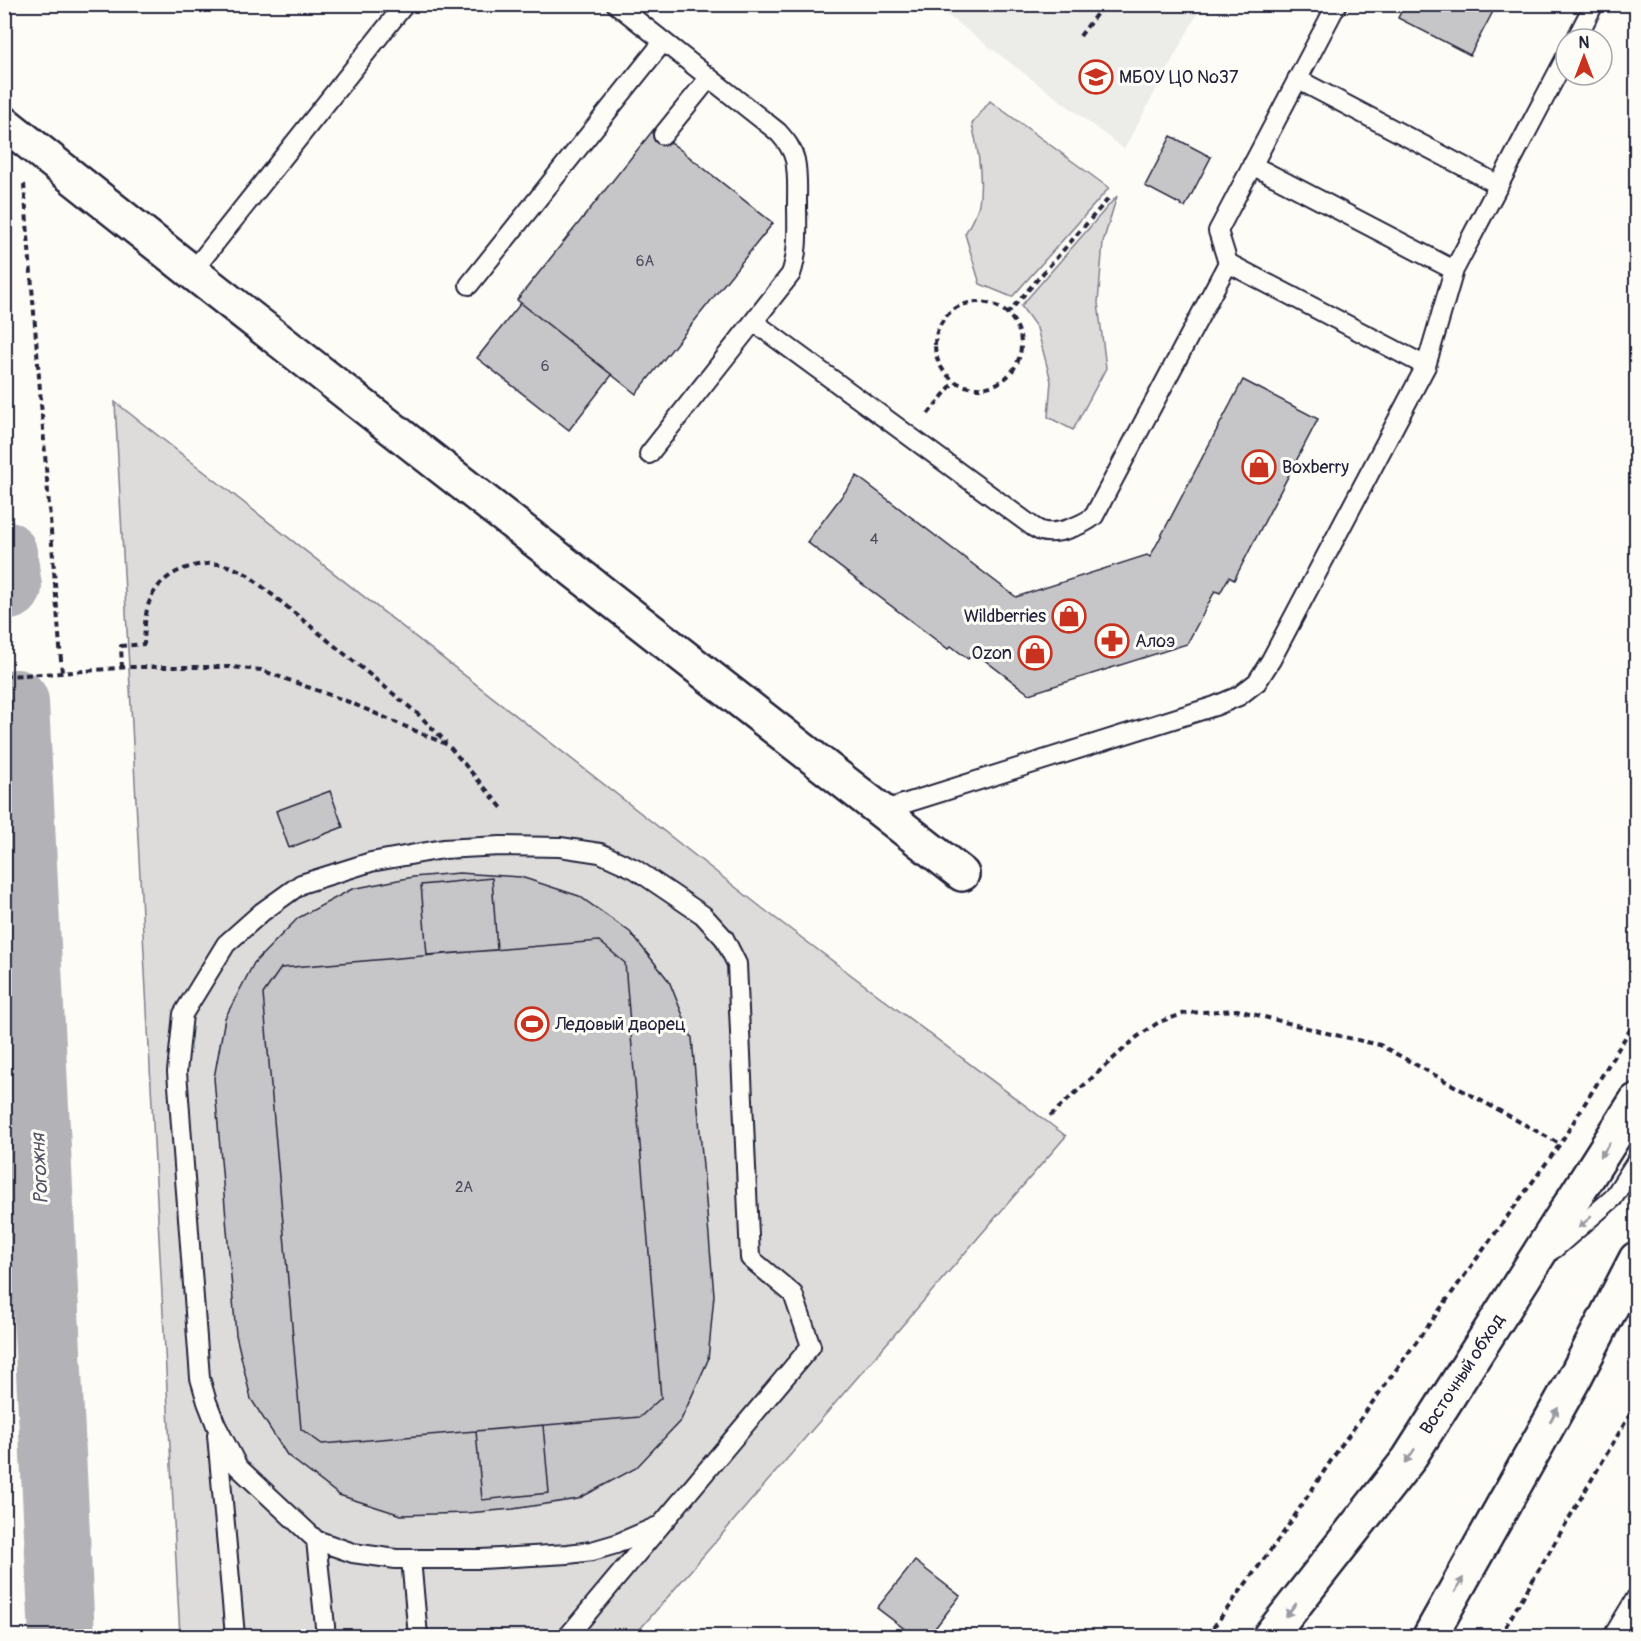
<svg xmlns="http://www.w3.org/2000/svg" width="1641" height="1641" viewBox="0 0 1641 1641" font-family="Pangolin,sans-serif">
	<rect width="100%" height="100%" fill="#fdfcf7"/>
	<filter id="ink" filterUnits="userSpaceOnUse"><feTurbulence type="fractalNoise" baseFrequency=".0167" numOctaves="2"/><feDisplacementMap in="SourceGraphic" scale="12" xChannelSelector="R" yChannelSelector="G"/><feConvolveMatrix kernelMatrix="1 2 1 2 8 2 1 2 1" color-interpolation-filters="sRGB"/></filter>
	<g filter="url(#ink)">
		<path fill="#ecece9" d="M934,5L1202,4V5L1124,149Z"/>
		<path fill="#dddcdb" stroke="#807f8b" stroke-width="1.5" d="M990,101L1109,188L1012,297L980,284L965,234C969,225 977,214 979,204C983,179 978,148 972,124Z
			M1117,196L1103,242L1098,303L1106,368L1073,430L1048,417L1051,381L1037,328L1021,306Z
			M115,402L766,911L1066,1136L634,1636H180Z"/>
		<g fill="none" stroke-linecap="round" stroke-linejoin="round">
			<path stroke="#b2b2b7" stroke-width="66" d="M4,553L9,587
				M16,702L62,1636"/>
		</g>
		<path fill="#c6c6c8" stroke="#22223b" stroke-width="1.5" d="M1405,4H1497L1470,55L1398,18Z
			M654,129L773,223L636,394L517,300Z
			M1171,136L1211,157L1185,207L1145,186Z
			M521,303L612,375L569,430L477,358Z
			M1243,380L1318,419L1234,580L1229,577L1220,593L1215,591L1187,644L1029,694L974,652L968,659L951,646L948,649L807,542L857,476L1016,597L1147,555L1150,557Z
			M330,791L343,827L289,848L276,811Z
			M459,873L521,877L579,896L630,932L669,981L692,1038L714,1295L708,1360L681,1420L636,1468L578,1499L513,1509L467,1513L401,1515L339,1495L287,1455L251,1399L236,1335L214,1078L225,1018L254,963L298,918L352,889L413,877Z
			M492,878L497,950L427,955L421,885Z
			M599,941L625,963L661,1398L640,1417L322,1444L301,1429L263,994L281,968Z
			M543,1425L549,1493L482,1500L476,1431Z
			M915,1561L960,1596L929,1636H914L877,1608Z"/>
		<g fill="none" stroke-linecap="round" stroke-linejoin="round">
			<defs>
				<path id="lane" d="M616,4L778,132C786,141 792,148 795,160C798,174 797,189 797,203C797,227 799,251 791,274L649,454
					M1337,4L1218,231L1228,263L1426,366
					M1576,39L1594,4
					M1297,79L1499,185
					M663,135L709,78
					M1252,165L1454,270
					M192,272L405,4
					M469,285L663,42
					M754,322L1032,526C1035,528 1038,530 1041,531C1056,536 1083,525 1094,516L1228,263
					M881,811L1215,706L1239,696L1257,682L1271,660L1426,366L1454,270L1566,57
					M1554,1249L1613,1198L1636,1162
					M217,1435L235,1636
					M316,1540L353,1553L396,1559H481L568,1554L592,1551L616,1544L658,1526
					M411,1559L418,1636
					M326,1636L316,1540L238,1467L216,1425L207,1402L200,1378L177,1072L183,1014L226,944L262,912L301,884L371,862L443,849L501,846L560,847L600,853L635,869L703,915L724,938L737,964L750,1258L793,1294L811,1346L568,1636
					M1613,1636L1636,1598"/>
				<path id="street" d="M4,123L192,272L962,874"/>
				<path id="primary" d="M1270,1636L1408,1460L1636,1101
					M1430,1636L1574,1379L1636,1259"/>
			</defs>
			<use href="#lane" stroke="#22223b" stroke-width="22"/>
			<use href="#street" stroke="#22223b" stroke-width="38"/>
			<use href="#primary" stroke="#22223b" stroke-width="38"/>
			<path stroke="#22223b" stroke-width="4" stroke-dasharray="6 4.5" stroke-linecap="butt" d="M4,8L7,4
				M1080,36L1104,4
				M24,184L62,673
				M935 345a43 43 0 1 1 86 0a43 43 0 1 1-86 0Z
				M1007,314L1110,197
				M928,414L954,382
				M122,668L121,646L144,644C145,630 144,612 151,598C162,573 192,562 218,564C229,565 239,570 248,575L418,714L446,742
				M4,676L62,673L129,667H231L261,670L349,702L448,745L502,808
				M1050,1116L1137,1037L1159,1022L1186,1013L1237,1010L1331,1034L1380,1045L1560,1144
				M1207,1636L1284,1532L1340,1447L1560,1144L1636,1020
				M1500,1636L1636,1404"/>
			<use href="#lane" stroke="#fdfcf7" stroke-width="18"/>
			<use href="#street" stroke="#fdfcf7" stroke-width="33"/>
			<use href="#primary" stroke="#fdfcf7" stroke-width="33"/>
		</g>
		<defs><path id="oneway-solid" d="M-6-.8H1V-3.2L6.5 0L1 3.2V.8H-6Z" transform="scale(1.5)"/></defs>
		<g fill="#9a9aa2">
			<use href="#oneway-solid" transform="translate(1605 1150) rotate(123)"/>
			<use href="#oneway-solid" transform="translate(1585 1222) rotate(139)"/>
			<use href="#oneway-solid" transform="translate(1554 1415) rotate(-61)"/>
			<use href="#oneway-solid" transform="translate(1410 1456) rotate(124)"/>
			<use href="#oneway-solid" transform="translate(1459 1585) rotate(-61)"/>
			<use href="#oneway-solid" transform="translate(1291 1610) rotate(128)"/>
		</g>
	</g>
	<defs>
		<symbol id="school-ring" viewBox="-11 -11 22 22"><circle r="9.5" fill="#fdfcf7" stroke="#c8321e" stroke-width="1.5"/><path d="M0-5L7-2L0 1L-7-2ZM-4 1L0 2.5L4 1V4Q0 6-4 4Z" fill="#c8321e"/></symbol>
		<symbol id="shop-ring" viewBox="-11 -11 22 22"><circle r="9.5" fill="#fdfcf7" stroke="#c8321e" stroke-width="1.5"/><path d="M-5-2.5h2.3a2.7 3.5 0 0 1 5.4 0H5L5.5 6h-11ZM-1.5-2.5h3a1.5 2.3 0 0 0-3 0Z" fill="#c8321e"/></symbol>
		<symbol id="pharmacy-ring" viewBox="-11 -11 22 22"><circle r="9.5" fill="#fdfcf7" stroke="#c8321e" stroke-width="1.5"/><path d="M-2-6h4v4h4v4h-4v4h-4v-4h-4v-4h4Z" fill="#c8321e"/></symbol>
		<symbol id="stadium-ring" viewBox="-11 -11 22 22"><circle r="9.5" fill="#fdfcf7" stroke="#c8321e" stroke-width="1.5"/><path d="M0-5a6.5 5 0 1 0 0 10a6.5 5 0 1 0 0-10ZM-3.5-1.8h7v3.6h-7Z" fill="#c8321e"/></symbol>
	</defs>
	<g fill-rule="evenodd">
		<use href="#school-ring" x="1077" y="58" width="38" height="38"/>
		<use href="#shop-ring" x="1240" y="448" width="38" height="38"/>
		<use href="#shop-ring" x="1050" y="597" width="38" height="38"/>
		<use href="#pharmacy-ring" x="1093" y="622" width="38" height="38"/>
		<use href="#shop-ring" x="1016" y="634" width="38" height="38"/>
		<use href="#stadium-ring" x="513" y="1005" width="38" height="38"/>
	</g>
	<g text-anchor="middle" stroke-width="6" stroke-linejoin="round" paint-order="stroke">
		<g font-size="15" fill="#4b4b5e">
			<text x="645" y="266">6А</text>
			<text x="545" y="371">6</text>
			<text x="874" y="544">4</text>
			<text x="464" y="1192">2А</text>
		</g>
		<g font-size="18" fill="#22223b" stroke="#fdfcf7" text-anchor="start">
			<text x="1119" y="83">МБОУ ЦО №37</text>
			<text x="1282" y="473">Boxberry</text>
			<text x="1046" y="622" text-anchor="end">Wildberries</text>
			<text x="1135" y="647">Алоэ</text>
			<text x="1012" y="659" text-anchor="end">Ozon</text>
			<text x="555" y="1030">Ледовый дворец</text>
		</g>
		<g font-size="18" fill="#22223b" stroke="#fdfcf7">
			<text transform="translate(1462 1374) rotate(-57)" y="6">Восточный обход</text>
		</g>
		<g font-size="20" font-style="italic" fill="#545466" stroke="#fdfcf7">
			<text transform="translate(39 1169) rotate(-93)" y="7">Рогожня</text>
		</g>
	</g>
	<rect width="1641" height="1641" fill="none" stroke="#fdfcf7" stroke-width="24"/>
	<rect x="12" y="12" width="1617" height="1617" fill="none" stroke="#22223b" stroke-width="2" filter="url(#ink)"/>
	<g transform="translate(1584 57)"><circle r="28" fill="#fdfcf7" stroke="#a5a5ac" stroke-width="1.5"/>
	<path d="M0-4.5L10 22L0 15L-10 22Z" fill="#c8321e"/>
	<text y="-9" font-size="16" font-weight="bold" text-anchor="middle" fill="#22223b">N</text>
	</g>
</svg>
